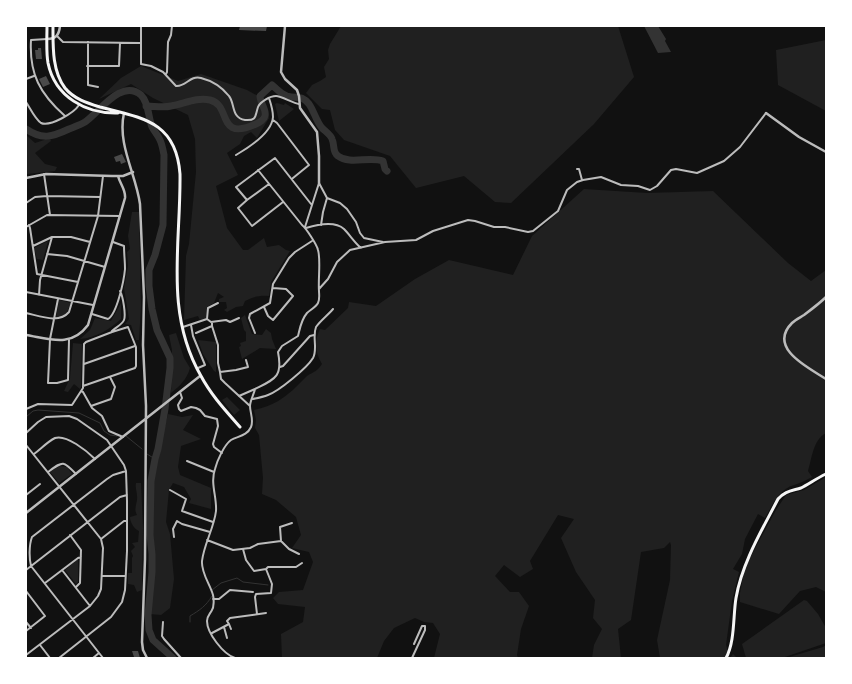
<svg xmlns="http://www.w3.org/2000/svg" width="852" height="684" viewBox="0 0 852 684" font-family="'Golos Text',sans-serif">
	<rect width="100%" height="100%" fill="#111"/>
	<path fill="#202020" d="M341,26H618L634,77L594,124L511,203L495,202L464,176L416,188L390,156L344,140L335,130L330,110L322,109L306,93L312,85L320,81L326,77L324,67L329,59L328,50L330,44Z
		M826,40V111L778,85L776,50Z
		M141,66L178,81L201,74L247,90L258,96L269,118L257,138L251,132L244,136L240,144L227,153L238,175L216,186L227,228L243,250H248L264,238L267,247L279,245L286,250L290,251L271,282L269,296C259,295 253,297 245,301L243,306L236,307L227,312L224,310L227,308L226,302H219V299L224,297L218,293L214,303L207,307L206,319L200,320L198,316L184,320L186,256L189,244L196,172L195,139L188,115L153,98L131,84L99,99L121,78Z
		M277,103L284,105L285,103L294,109L279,121L275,104Z
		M26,135L35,143L50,138L51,141L35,153L45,164L57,167L55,171L27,174Z
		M584,189L647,193L713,191L788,263L811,281L826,270V433C813,440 812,458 808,471L812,477C806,480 801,483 794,485C779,489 772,506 765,518L758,514L745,539L742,554L733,569L739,572L732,601L726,645L730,658L733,654L737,658H660L657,640L670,580L671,545L670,542L664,548L641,552L631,620L618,629L621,658H592L594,645L602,629L593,618L595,600L576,572L561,538L574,519L558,515L530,561L533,569L520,577L504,565L495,576L510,592H519L529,606L521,629L517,655L518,658H434L440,634L433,623L424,622L415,618L394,628L384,641L377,658H282L281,634L303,622L305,607L278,604L273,598L279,592L303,590L313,562L309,552L292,548L301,535L296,517L276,500L262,494L263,478L259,435L255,428L256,420L254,410C273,406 285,398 298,385C301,382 304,379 307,376C313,372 318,371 322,364C315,353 314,341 320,329L325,330L348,308L349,302L376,306L415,279L449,260L513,275L532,236Z
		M132,212H139L141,306L139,340H136L131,325L125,324L129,319L124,288L128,266L127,252L130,249L128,236Z
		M48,241L43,260L37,259L34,248Z
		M59,300L71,303C67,312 67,316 56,318Z
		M121,303V319C110,329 96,338 80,339L90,330L95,318L111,321Z
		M245,315L252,334L262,335L266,329L271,333L272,339L276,349L260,348L242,359L239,347L241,346L240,343L246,341V332L244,330L241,318Z
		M176,333L184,358L190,368C187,379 180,386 171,393L172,350L169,335Z
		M198,340L216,342V372L214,371L203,354Z
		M73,343L82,344L81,387L80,389L74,384L68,392L64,391L70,378Z
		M227,397L240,410L234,415L222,400Z
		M168,414L182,417L193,415L183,430L201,439L181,446L178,467L180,475L211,488V509L189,503L191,499L184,487L173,483L169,490L166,522L170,534L174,579L170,608L161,615L150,614L155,558L152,527V479Z
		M59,466L67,467L72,474L59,483L50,472Z
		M826,477V592L816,587L800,591L779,614L740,602V593L745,567L776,510L786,495L804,490Z
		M136,483H141L143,527L142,590L137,592L134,585L128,584V573H132V558L133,556L131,551L135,547L132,543L138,542L139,531C134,529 130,522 130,517L137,515C133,508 138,503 137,496C137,491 135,488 136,483Z
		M78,559V582L76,584L65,570Z
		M804,600L807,601L818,614L826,628V643L782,658H746L742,644Z
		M826,645V658H786L823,647Z"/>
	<path fill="#333" d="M644,26H658L666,39L665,41L671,52L658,53Z"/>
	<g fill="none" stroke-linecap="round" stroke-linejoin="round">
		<path stroke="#333" stroke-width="1" d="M26,417L33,411L38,410L79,413L100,423L104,431L110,435L117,436
			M126,436L142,449
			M147,454L155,459
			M212,590L221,583L237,578L243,582L268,585
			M190,622V616C200,610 206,606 212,596"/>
		<path stroke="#333" stroke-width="7" d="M146,106C154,106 163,108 171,106C184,104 196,97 210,100C232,105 216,142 256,124C260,122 264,120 265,116C267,110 260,103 260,96L272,85C277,89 281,94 287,96C297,99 301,94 309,104C314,111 316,121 322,128C325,131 331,135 332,139C335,145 332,152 338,156C350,165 369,156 383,161L385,169L387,171
			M26,129C42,140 52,137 69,129C74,127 80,125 85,122C99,113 121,78 141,95C149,103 148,117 152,127C154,131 158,135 160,140C162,144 163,150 164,155L163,225L155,255L149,270V286L152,309L157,330L170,358V368L165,409L158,449L155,459L151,481L150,535L152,554V572L148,615L149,630L153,640L173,658"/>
	</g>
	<path fill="#4a4a4a" d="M240,26H267L266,31L239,30Z
		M38,48H41L42,59H36L35,50H38Z
		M46,76L50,84L43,87L39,79Z
		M122,154L126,162L121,164L120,161L116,162L114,157Z
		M132,651H138L140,658L134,657Z"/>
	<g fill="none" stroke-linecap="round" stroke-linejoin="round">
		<path stroke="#bcbcbc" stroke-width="2" d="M141,26V64L151,66L163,72L176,86C186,87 190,75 201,78C213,81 221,86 229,96C235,103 231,118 245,120C257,121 255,116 258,107C260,102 270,96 276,96C281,96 293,103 299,104
			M57,36L63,42L140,43
			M47,39L31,40C29,74 40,94 65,116
			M88,42V85L98,87
			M87,66H119L120,43
			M166,74L167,72L168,42L171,35L172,26
			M26,79L34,76
			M26,102C30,108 35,119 41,123C50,127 74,113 79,105
			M273,120L277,123L309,165L293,178
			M236,155C248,148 272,133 273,117C273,111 271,104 269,98
			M577,169H579L582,180
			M44,174L50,215
			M319,183L327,198L340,203L347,209L356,222L360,233L364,238L383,242
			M247,200L269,184
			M283,202L252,226L238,208L247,200L236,187L275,158L311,204
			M26,203L35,197L47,196L100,197
			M29,225L30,228L37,274L78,282
			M321,225L323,212L327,198
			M26,227L47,215L120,216
			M305,227L319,183
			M306,228C316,225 335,221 344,229C350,235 354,242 361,248
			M33,246L52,237H71L90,242
			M47,254L67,256L105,267
			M319,289L328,279L337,262L350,250L385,242L416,240L433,231L468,220L475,221L494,227H505L528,232L533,231L558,211L567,190L577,182L583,180L601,177L621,185L638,186L650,190L657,186L671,170L676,169L697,173L724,161L740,147L766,113
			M26,292L93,305
			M39,295L40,280L52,237
			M58,299L50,339L48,383H57L68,380L69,340
			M264,307L268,316L273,320L293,296L286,289L273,288
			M26,313C40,316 59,324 69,312L98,216L103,176
			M92,314L108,319C117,314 124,280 125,269C125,261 124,254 124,246L113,242
			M207,319L208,308L218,303
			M191,325L193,336L205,365L198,368
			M212,326L218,345V363L220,372
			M183,327L207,319L211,322L226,320L230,322L239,318
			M112,331C116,327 122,325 124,320C126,315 123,296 120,291
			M196,333L212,326V322
			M255,333L249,318L250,314L270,303L273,284L289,258L295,252L312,241
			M246,360L248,367L236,370L220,372L221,379L225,383L250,406
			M84,364L135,346
			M280,367L283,366L310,336L314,335
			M81,391L83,392L92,408L102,416L109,431L123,437
			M180,392L182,398L178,405L179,409L181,411L191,407L196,408L200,410L205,416L217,419L218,426L213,444L214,447L222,453
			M239,396L255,389
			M253,399C258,398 263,397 268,395C279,391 307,368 313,358C318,349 312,337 316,327C320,321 328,315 333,309
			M91,406L111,399L115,387L110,377
			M26,409L38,404L72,405L83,388L84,344L86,342L112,332L128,327L136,347V366L135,368L83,386
			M26,433L38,422L46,417L69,416L77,419L107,440L124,465L126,471L127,501V551L125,590L122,602L111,617L59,658
			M26,445L101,539L103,548L101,589L98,596L90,606L26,655
			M34,454C41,449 47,442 55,438C66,434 87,451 95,459
			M187,461L214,472
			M48,472C63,461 63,460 76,474
			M170,490L186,499L182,511L213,522
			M26,495L40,484
			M70,535L81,550L80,583L76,587
			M174,537L173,529L177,521L182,524L210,532
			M101,539L124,521H127
			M207,540L233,550L250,548L258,544L281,541L280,527L292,523
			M281,541L289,549L299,554
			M243,549L246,560L254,571L266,569L268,567H296L302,563
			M26,570L120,497L127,495
			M62,570L90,606
			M102,576H125
			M45,583L78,558L81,557
			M26,591L45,616L26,631
			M213,599H219L230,590L253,592
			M257,614L255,597L256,594L271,593L272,584L266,569
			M26,622L31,628
			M163,622L162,636L164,639L181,658
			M229,624L231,629
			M224,627L227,638
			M212,633L229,624L227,621L230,618L266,613
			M40,645L50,658
			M93,658L99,653
			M103,658L31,566C29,558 29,545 32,537L107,479L113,475L126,471
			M235,658C223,654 207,633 207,621C207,616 210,614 212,610C214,607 214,599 213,595C210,584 201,573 202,561C204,544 214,528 216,511C217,497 210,483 215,469C217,461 224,445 231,440C238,436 247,436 251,427C254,420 250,413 250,406C250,401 254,394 255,389C275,379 283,377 278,352L282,346L298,336C300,328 301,320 307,313C310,310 316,307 318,303C320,299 319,294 319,291C318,279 321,260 318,250C317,245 306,228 302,225L258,170
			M412,658L425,630V626H422L414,644"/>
		<path stroke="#bcbcbc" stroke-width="2.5" d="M285,26L281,72L285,79L297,90L299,96L300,108L317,132L319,156V183
			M47,39C56,39 59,35 60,26
			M124,113C117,144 136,174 140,204L144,297L143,345L146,406L145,559L142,642L143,650L147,658
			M766,113L799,137L826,152
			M26,178L46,174L112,176H123L133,172
			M826,297C820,303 812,309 804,315C801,317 795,320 792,323C767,348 809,368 826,379
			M26,335C50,339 71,348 88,325L125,198C126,190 120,184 118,176
			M26,513L200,376"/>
		<path stroke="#f5f5f5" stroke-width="3" d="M47,26C47,38 46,52 48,63C55,97 86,114 118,113
			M53,26C53,46 52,71 65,88C74,99 87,103 100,107C142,118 176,121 180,174C181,244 164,312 201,376C211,395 226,411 240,427
			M726,658C735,642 733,616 736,598C742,563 762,530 778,499C785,491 791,491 801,488C809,484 817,478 826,474"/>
	</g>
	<rect width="852" height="684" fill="none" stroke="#ffffff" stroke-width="54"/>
</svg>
